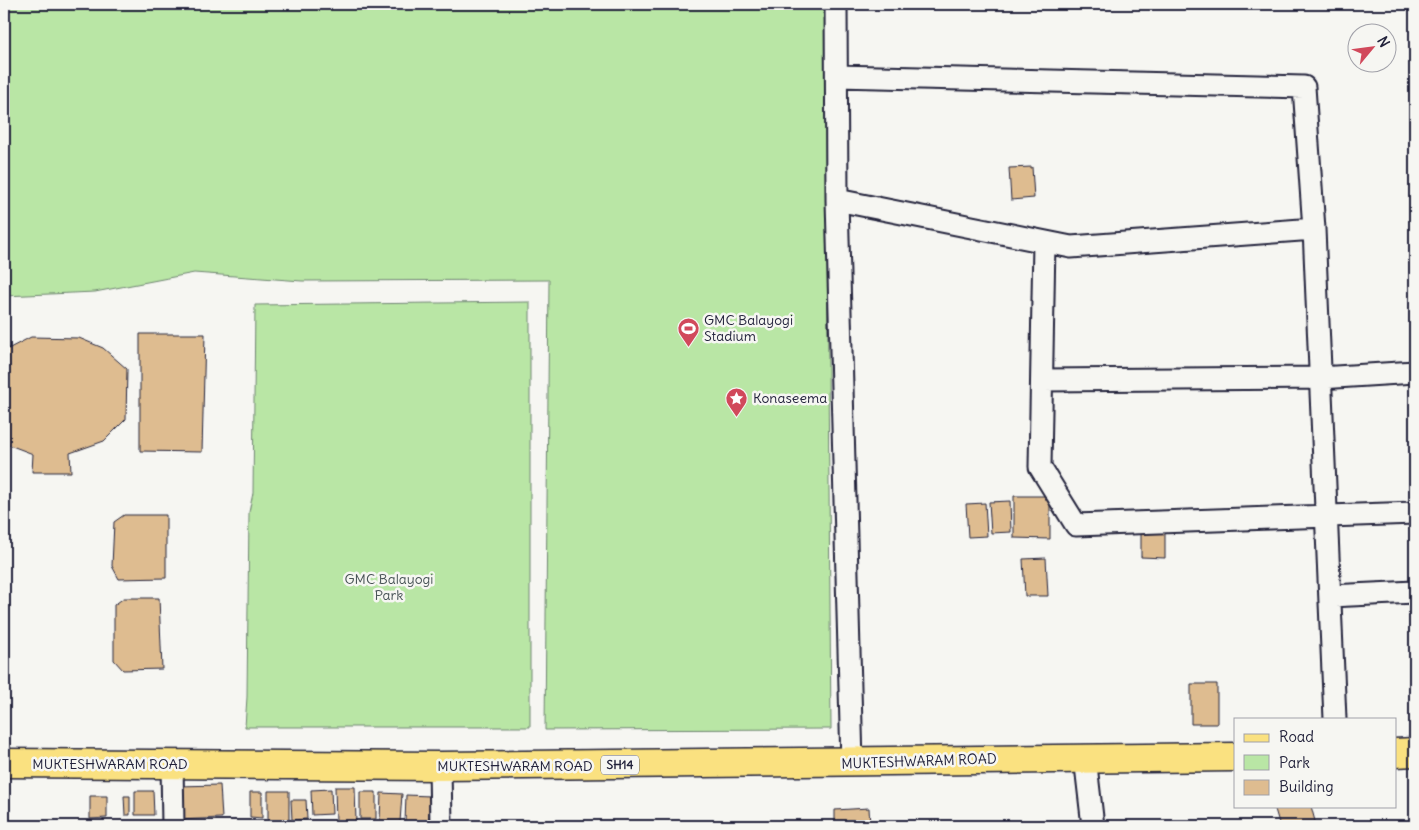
<svg xmlns="http://www.w3.org/2000/svg" width="1419" height="830" viewBox="0 0 1419 830" font-family="Delius,sans-serif">
	<rect width="100%" height="100%" fill="#f6f6f2"/>
	<filter id="ink" filterUnits="userSpaceOnUse"><feTurbulence type="fractalNoise" baseFrequency=".02" numOctaves="2"/><feDisplacementMap in="SourceGraphic" scale="10" xChannelSelector="R" yChannelSelector="G"/><feConvolveMatrix kernelMatrix="1 2 1 2 8 2 1 2 1" color-interpolation-filters="sRGB"/></filter>
	<g filter="url(#ink)">
		<path fill="#b9e6a5" stroke="#6e8470" d="M4,4H825L831,729L545,730L549,280L302,281L194,273L95,292L4,296Z
			M530,302V727H245L247,697L249,512L253,493L255,305Z"/>
		<path fill="#debc90" stroke="#22223b" d="M1032,167L1034,198L1011,200L1009,168Z
			M140,334H205L202,452L140,451Z
			M31,337L79,338L103,348L127,369L126,419L104,441L70,453L71,472H32L33,454L4,443V351Z
			M1014,496H1050V539L1014,538Z
			M1010,501L1011,532L991,533L989,502Z
			M985,503L987,536L968,537L966,504Z
			M124,515H166V578L119,579L112,566L114,522Z
			M1141,528L1165,529V558L1141,557Z
			M1046,558L1048,596H1025L1023,559Z
			M124,598H159L162,669L123,670L114,660V605Z
			M1191,684H1217V724H1191Z
			M220,785L222,818L179,820L178,786Z
			M335,787H355L356,822H336Z
			M331,789L332,814L312,815L311,790Z
			M135,791H153L154,815H135Z
			M268,791H289V821H268Z
			M250,792H262V818L250,817Z
			M360,792H376V819H360Z
			M381,793L402,794L400,822L380,821Z
			M406,795L430,796L428,824L405,823Z
			M90,796H107V818L90,819Z
			M124,796H130V815H125Z
			M4,800H7L8,826H4Z
			M291,800H306L307,819L292,820Z
			M1274,806H1311L1316,825L1280,826Z
			M869,808L870,826H835V810Z
			M157,821V826H135V822Z
			M248,823L264,824V826H248Z
			M200,824V826H177V825Z
			M308,824V826H268V825Z"/>
		<g fill="none" stroke-linecap="round" stroke-linejoin="round">
			<defs>
				<path id="minor" d="M836,4L837,200L852,763
					M837,76L1304,87L1314,229
					M837,200L1071,247L1314,229L1335,719
					M1044,242L1040,467L1076,525L1415,513
					M1042,380L1320,378L1415,372
					M1330,596L1415,592
					M1085,757L1093,826
					M172,764L173,826
					M440,766L441,826"/>
				<path id="primary" d="M1395,753L1415,752
					M4,763L440,766L1235,757"/>
			</defs>
			<use href="#minor" stroke="#22223b" stroke-width="25"/>
			<use href="#primary" stroke="#22223b" stroke-width="31"/>
			<use href="#minor" stroke="#f6f6f2" stroke-width="21"/>
			<use href="#primary" stroke="#fae180" stroke-width="28"/>
		</g>
	</g>
	<defs>
		<symbol id="stadium-pin" viewBox="-11 -11 22 30"><path d="M0 17L-7.5 6A9.5 9.5 0 1 1 7.5 6Z" fill="#d1495b" stroke="#f6f6f2"/><path d="M0-5a6.5 5 0 1 0 0 10a6.5 5 0 1 0 0-10ZM-3.5-1.8h7v3.6h-7Z" fill="#fff"/></symbol>
		<symbol id="sight-pin" viewBox="-11 -11 22 30"><path d="M0 17L-7.5 6A9.5 9.5 0 1 1 7.5 6Z" fill="#d1495b" stroke="#f6f6f2"/><path d="M0-6L1.8-2.2L6-1.7L2.9 1.2L3.7 5.4L0 3.3L-3.7 5.4L-2.9 1.2L-6-1.7L-1.8-2.2Z" fill="#fff"/></symbol>
	</defs>
	<g fill-rule="evenodd">
		<use href="#stadium-pin" x="676" y="316" width="25" height="34"/>
		<use href="#sight-pin" x="724" y="386" width="25" height="34"/>
	</g>
	<g text-anchor="middle" stroke-width="5" stroke-linejoin="round" paint-order="stroke">
		<rect fill="#f6f6f2" stroke="#626272" stroke-width="1" x="601" y="755.5" width="38" height="19" rx="4"/>
		<g font-size="12" font-weight="bold" fill="#22223b">
			<text x="620" y="769">SH14</text>
		</g>
		<g font-size="14" fill="#22223b" stroke="#f6f6f2" text-anchor="start">
			<text x="704" y="325">GMC Balayogi<tspan x="704" dy="16">Stadium</tspan></text>
			<text x="753" y="403">Konaseema</text>
		</g>
		<g font-size="14" fill="#485356" stroke="#f6f6f2">
			<text x="389" y="584">GMC Balayogi<tspan x="389" dy="16">Park</tspan></text>
		</g>
		<g font-size="14" fill="#22223b" stroke="#f6f6f2">
			<text transform="translate(919 761) rotate(-2)" y="5">MUKTESHWARAM ROAD</text>
			<text x="110" y="769">MUKTESHWARAM ROAD</text>
			<text x="515" y="771">MUKTESHWARAM ROAD</text>
		</g>
	</g>
	<rect width="1419" height="830" fill="none" stroke="#f6f6f2" stroke-width="20"/>
	<rect x="10" y="10" width="1399" height="810" fill="none" stroke="#22223b" stroke-width="2" filter="url(#ink)"/>
	<rect x="1234" y="718" width="162" height="90" fill="#f6f6f2" stroke="#a1a1a9"/>
	<rect x="1244" y="734" width="25" height="8" fill="#fae180" stroke="#a1a1a9"/>
	<text x="1279" y="742" font-size="15" fill="#22223b">Road</text>
	<rect x="1244" y="755" width="25" height="15" fill="#b9e6a5" stroke="#a1a1a9"/>
	<text x="1279" y="768" font-size="15" fill="#22223b">Park</text>
	<rect x="1244" y="780" width="25" height="15" fill="#debc90" stroke="#a1a1a9"/>
	<text x="1279" y="792" font-size="15" fill="#22223b">Building</text>
	<g transform="translate(1372 48) rotate(61)"><circle r="24" fill="#f6f6f2" stroke="#a1a1a9"/>
	<path d="M0-4L9 19L0 12L-9 19Z" fill="#d1495b"/>
	<text y="-8" font-size="14" font-weight="bold" text-anchor="middle" fill="#22223b">N</text>
	</g>
</svg>
